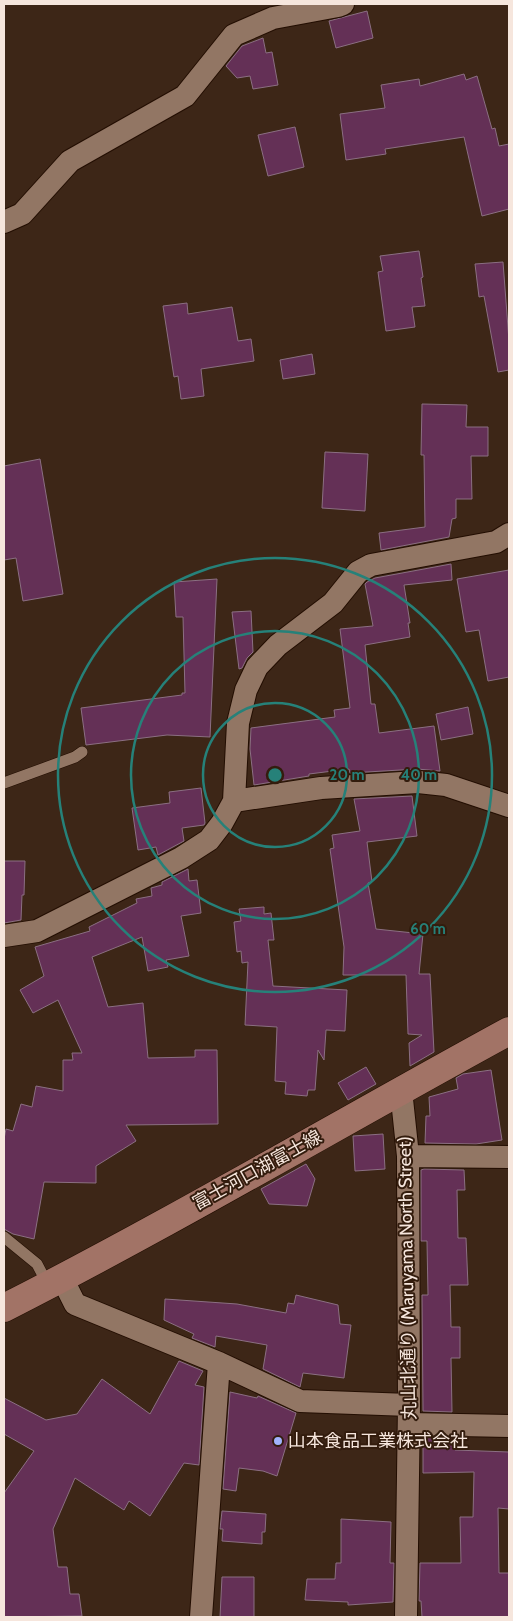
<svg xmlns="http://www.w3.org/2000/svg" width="513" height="1621" viewBox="0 0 513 1621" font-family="Cabin,'Noto Sans JP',sans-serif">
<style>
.building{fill:#643056;stroke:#8b6f82}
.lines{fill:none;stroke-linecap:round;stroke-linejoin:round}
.service-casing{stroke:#230e02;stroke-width:12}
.minor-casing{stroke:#230e02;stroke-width:24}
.secondary-casing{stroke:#230e02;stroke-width:29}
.service{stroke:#927664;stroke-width:11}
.minor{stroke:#927664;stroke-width:22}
.secondary{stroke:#a27366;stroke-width:28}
.ring{fill:none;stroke:#268179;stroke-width:2.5}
.poi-dot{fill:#a1b3fd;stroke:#331c0d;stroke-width:2}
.labels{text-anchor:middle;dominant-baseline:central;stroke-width:4;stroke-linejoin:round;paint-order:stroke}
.street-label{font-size:18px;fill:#f6e6dd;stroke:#331c0d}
.poi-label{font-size:18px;fill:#f6e6dd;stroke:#331c0d;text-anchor:start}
.centre{fill:#268179;stroke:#331c0d;stroke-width:2.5}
.ring-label{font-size:15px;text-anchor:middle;font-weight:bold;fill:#268179;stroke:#331c0d;stroke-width:4;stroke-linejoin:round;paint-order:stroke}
</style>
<rect width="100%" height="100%" fill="#3d2617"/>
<path class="building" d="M367,11L373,38L336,48L329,21Z
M263,38L266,53L272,52L278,85L253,89L250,76L237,78L226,66L242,46Z
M464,74L466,80L477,76L492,129L495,128L499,146L509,144V209L482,216L464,137L385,149L386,154L346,160L340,114L385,108L381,85L419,79L420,86Z
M295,127L304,167L268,176L258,135Z
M419,251L423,277L421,278L425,306L412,307L415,327L386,331L378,272L383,271L380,256Z
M503,262L509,341V370L498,372L484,296L479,297L475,264Z
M187,303L188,314L232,307L238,341L251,339L254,361L201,369L204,396L181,399L178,376L174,377L163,306Z
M312,354L315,374L283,379L280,360Z
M422,404L467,405L466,427H488V456H471L472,499H456V518L452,519L449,537L381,550L379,533L425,527L424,455H421Z
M325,452L368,454L365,511L322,508Z
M40,459L63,594L23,601L16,558L4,560V466Z
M451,564L452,580L404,585L410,623H408L410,637L365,645L371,704H375L379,733L434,726L440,771L417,769L350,773L349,769L309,774V776L254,785L250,749L251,728L335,717L334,710L350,708L340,629L373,626L365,584L367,582L375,578Z
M509,570V677L488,681L479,630L466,632L457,579Z
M217,579L210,737L167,735L86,745L81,708L182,695V693H185L183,617H176L174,582Z
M251,611L253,652L247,658L242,668L239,669L232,612Z
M468,707L473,734L441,740L436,714Z
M201,788L205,823L204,825L182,828L184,841L158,855L156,847L138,850L132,808L170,803L169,792Z
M412,796L417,836L367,842L372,882L368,883L376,929L423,934L419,974H430L434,1052L410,1066L409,1043L422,1035L408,1034L406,975H343L344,947L330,849L334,848L332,835L360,831L354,799Z
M4,861H25L24,895H22L21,920L4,923Z
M188,869L189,881L197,880L201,913L181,916L189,956L166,960L168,967L148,971L142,937L92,957L108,1007L143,1003L148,1058L195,1057V1050H217L218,1124L126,1125L136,1141L96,1166V1183L44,1182L34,1239L13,1234L4,1229V1139L6,1129L13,1131L21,1104L32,1107L36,1086L63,1091V1060H73L72,1053H82L58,1000L33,1013L20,990L44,976L35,947L90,931L89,927L137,903L136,899L152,896L151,888L162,885V882Z
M264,907V914L271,913L274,940H268L273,986L347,990L345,1031L326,1030L324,1060L318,1050L315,1090H308L307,1096L285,1094L286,1082L275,1081L277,1027L245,1025L248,962L242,963L241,951L237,952L234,922L241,921L239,909Z
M366,1067L376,1084L348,1100L338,1083Z
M491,1070L502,1140L476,1144L425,1143L426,1116H430L429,1097L458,1089L456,1078L463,1074Z
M383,1134L385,1169L355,1171L353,1136Z
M306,1164L315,1179L307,1206L269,1204L261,1189Z
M424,1169L464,1170L465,1190H457L458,1238H466L468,1285H450L451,1327H460V1358H451L452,1412L423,1411L422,1295H428L427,1241H421V1170Z
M296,1295L338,1305L340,1324L351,1325L344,1378L303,1373L300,1387L263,1369L267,1345L216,1336L215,1347L192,1338L194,1334L164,1320L165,1299L237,1304L286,1313L288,1303L294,1304Z
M179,1361L203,1371L195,1385L204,1387L199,1465L184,1463L150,1516L129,1501L124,1510L75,1478L53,1529L58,1567H67L70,1594H79L82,1616L4,1617V1493L34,1451L4,1434V1398L46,1420L77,1414L102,1379L150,1414Z
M230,1392L257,1398L258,1396L296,1413L277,1476L263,1471L239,1468L236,1491L223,1489Z
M423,1437L453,1438V1440H455V1450L509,1452V1509L498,1508L499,1573H509V1617H422L421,1601H419L420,1563H461L460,1517H473L474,1472L423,1473Z
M222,1511L266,1514L265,1532H262V1544L222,1541L223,1529H220Z
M341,1519L391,1522L390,1563H394L393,1602L348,1605V1602L305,1600L307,1579H335L336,1563H341Z
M222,1577H254V1617H220Z"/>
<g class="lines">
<g class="service-casing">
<path id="service" d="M4,783L75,757L82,752
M4,1237L37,1264L48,1285"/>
</g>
<g class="minor-casing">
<path id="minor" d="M4,222L22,214L70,161L185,96L234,35L273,18L338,6L343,4
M234,801L238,723L246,690L257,667L278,645L333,603L358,572L371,565L496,542L509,534
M4,936L37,931L181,858L209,840L222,823L234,801L321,788L418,782L446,785L509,806
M401,1090L408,1156L409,1405L406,1617
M408,1156L509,1157
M62,1278L75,1304L219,1363L300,1401L409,1405
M409,1424L509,1426
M201,1617L219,1363"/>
</g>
<g class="secondary-casing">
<path id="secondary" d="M4,1308C175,1221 340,1123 509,1031"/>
</g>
<use href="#service" class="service"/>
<use href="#minor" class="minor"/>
<use href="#secondary" class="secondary"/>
</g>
<g class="ring">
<circle cx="275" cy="775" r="72"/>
<circle cx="275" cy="775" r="144"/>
<circle cx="275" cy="775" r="217"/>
</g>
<circle class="poi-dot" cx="278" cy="1441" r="5"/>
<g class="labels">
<g class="street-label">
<text transform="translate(257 1170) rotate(-29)">富士河口湖富士線</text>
<text transform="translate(407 1278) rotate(-91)">丸山北通り (Maruyama North Street)</text>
</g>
<g class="poi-label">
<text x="288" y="1441">山本食品工業株式会社</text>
</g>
</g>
<circle cx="275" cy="775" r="8" class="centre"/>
<g class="ring-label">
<text x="347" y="780">20 m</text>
<text x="419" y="780">40 m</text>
<text x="428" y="934">60 m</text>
</g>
<rect width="513" height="1621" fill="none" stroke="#f6e6dd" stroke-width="10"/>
</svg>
